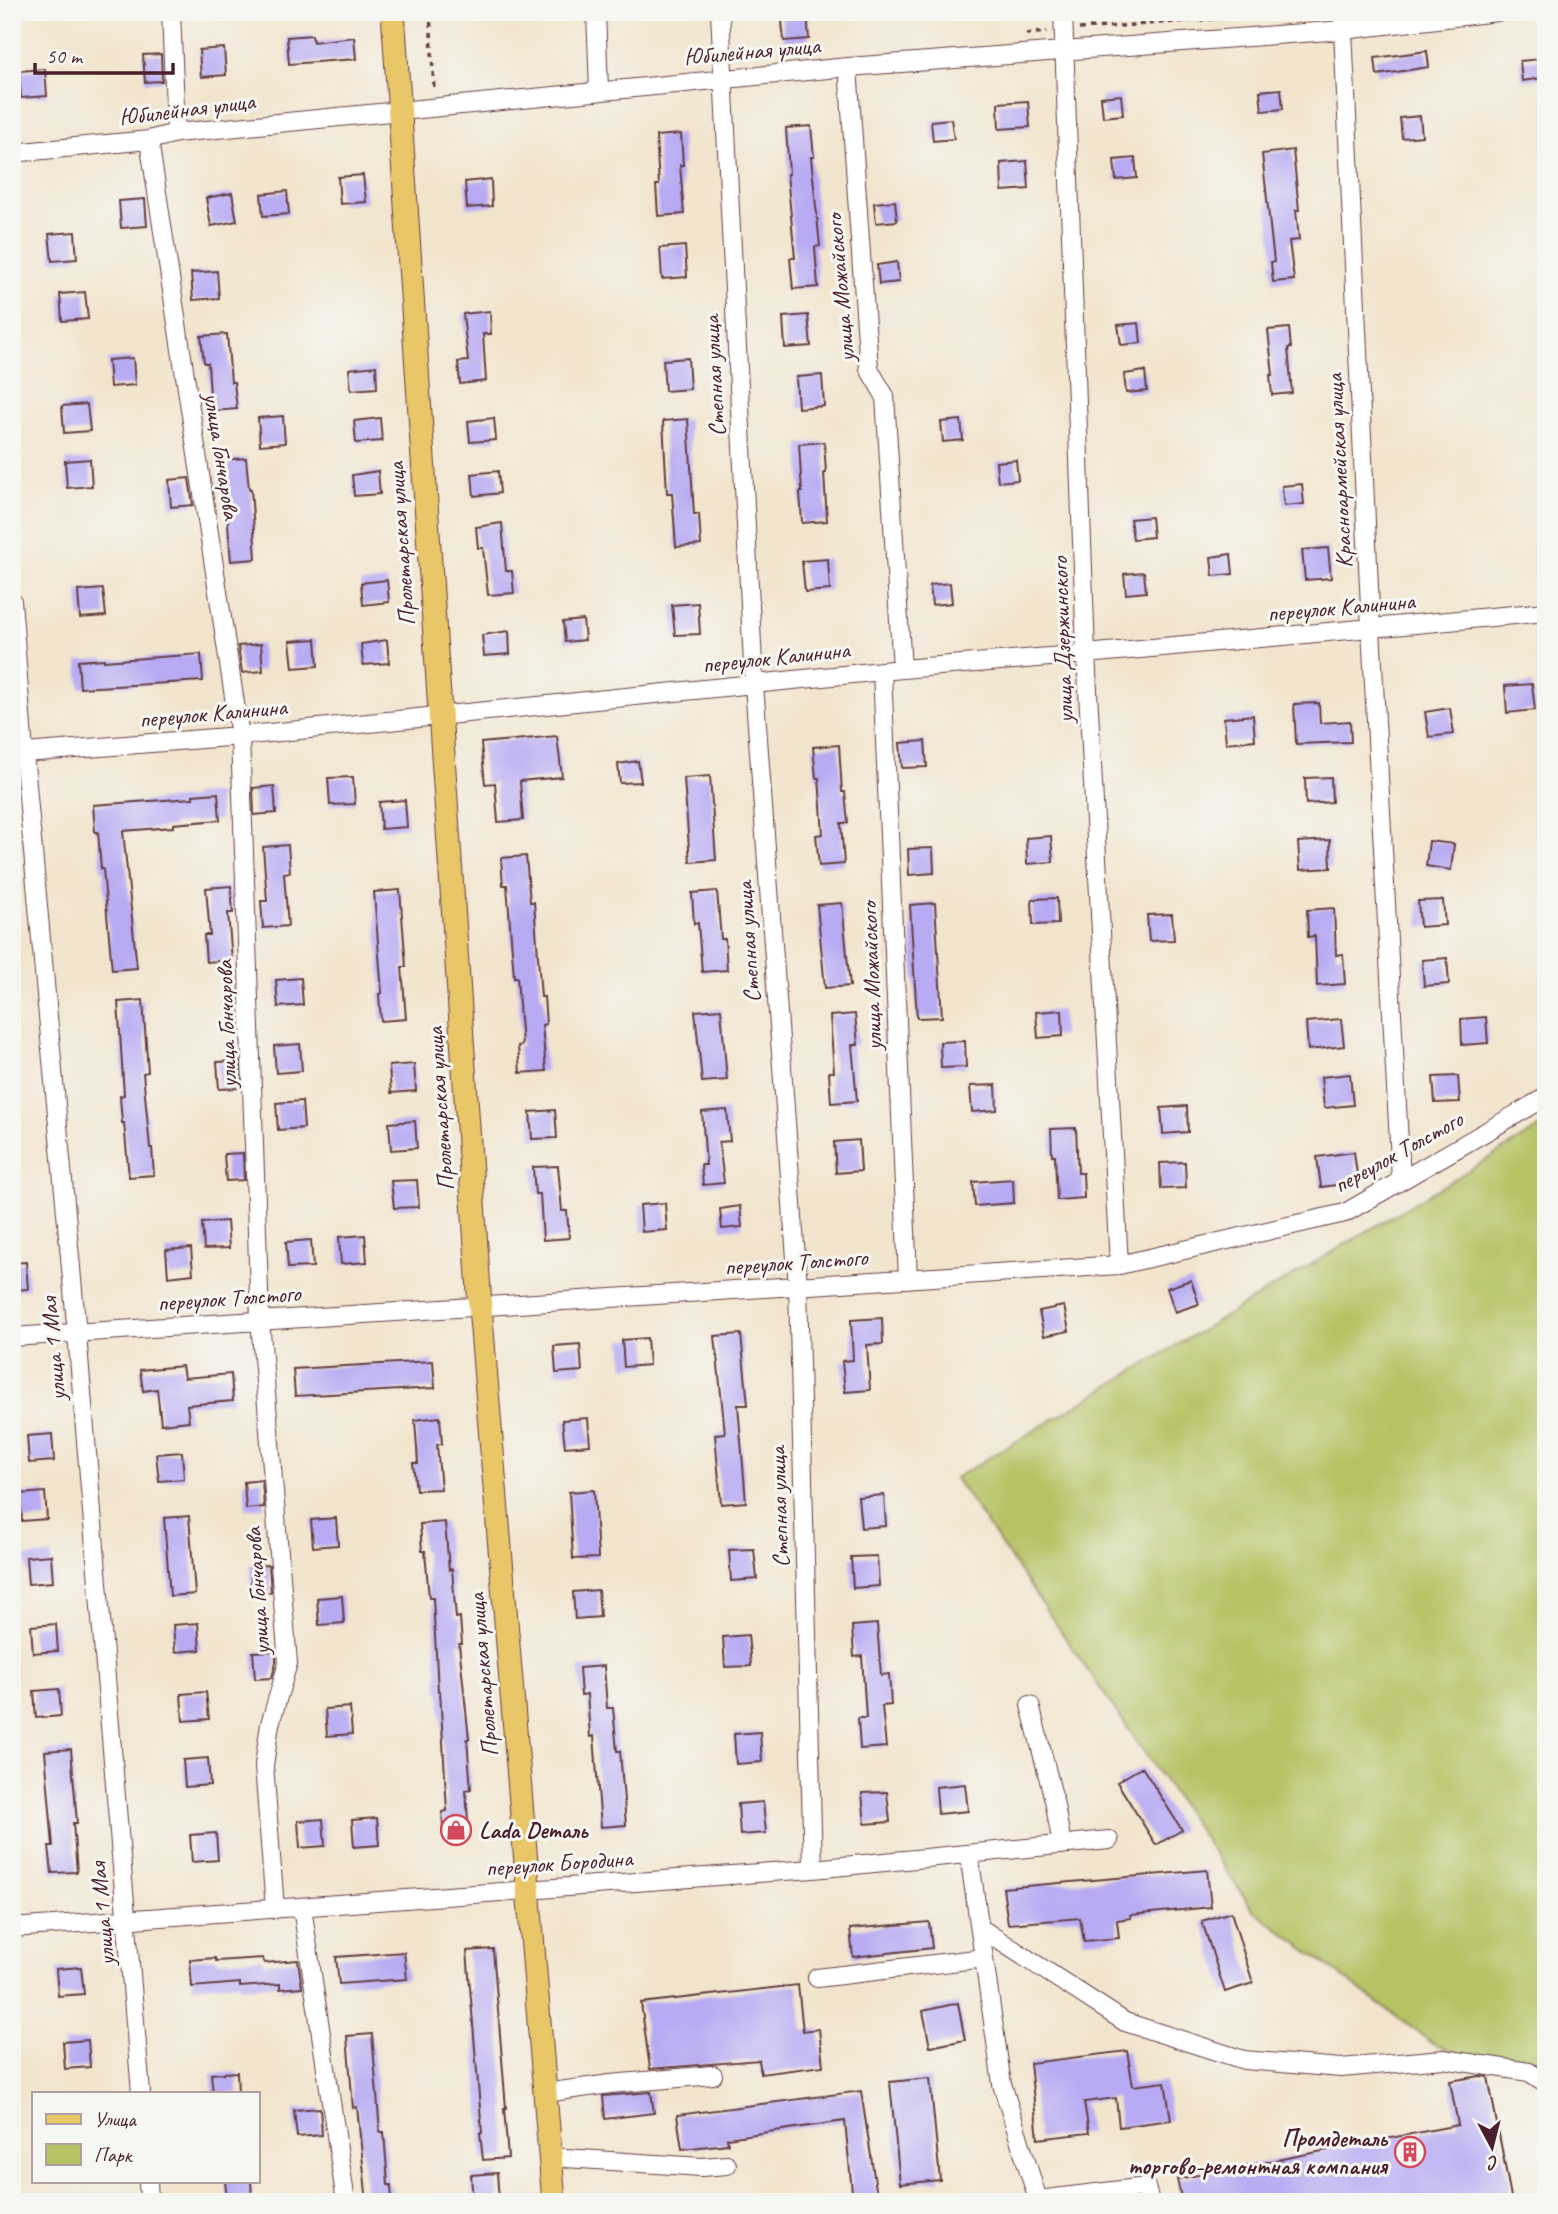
<svg xmlns="http://www.w3.org/2000/svg" width="1558" height="2214" viewBox="0 0 1558 2214" font-family="Caveat,sans-serif">
<style>
.green{fill:#b6c264;stroke:#807048;stroke-width:2}
.building{fill:#b8abf3}
.lines{fill:none;stroke-linecap:round;stroke-linejoin:round}
.minor-casing{stroke:#633d43;stroke-width:20}
.major-casing{stroke:#633d43;stroke-width:25}
.path{stroke:#633d43;stroke-width:3.5;stroke-dasharray:5 5;stroke-linecap:butt}
.minor{stroke:#fff;stroke-width:18}
.major{stroke:#e9c769;stroke-width:23}
.labels{text-anchor:middle;dominant-baseline:central;stroke-width:6;stroke-linejoin:round;paint-order:stroke}
.street-label{font-size:24px;fill:#4a1f2b;stroke:#f6f6f2}
.poi-label{font-size:24px;font-weight:bold;fill:#4a1f2b;stroke:#f6f6f2;text-anchor:start}
</style>
<rect width="100%" height="100%" fill="#f6f6f2"/>
<filter id="ink" filterUnits="userSpaceOnUse"><feTurbulence type="fractalNoise" baseFrequency=".0143" numOctaves="2"/><feDisplacementMap in="SourceGraphic" scale="14" xChannelSelector="R" yChannelSelector="G"/><feConvolveMatrix kernelMatrix="1 2 1 2 8 2 1 2 1" color-interpolation-filters="sRGB"/></filter>
<filter id="wash" filterUnits="userSpaceOnUse"><feTurbulence type="fractalNoise" baseFrequency=".00686" numOctaves="4" result="noise"/><feDisplacementMap in="SourceGraphic" scale="28" xChannelSelector="R" yChannelSelector="G"/><feGaussianBlur stdDeviation="1.57" result="paint"/><feColorMatrix in="noise" values="0 0 0 0 0 0 0 0 0 0 0 0 0 0 0 0 0 1.4 0 .05"/><feComposite in="paint" operator="in"/></filter>
<g filter="url(#wash)">
<rect width="100%" height="100%" fill="#f2e5ce"/>
<path class="green" d="M1546,1124V2056L1497,2066L1435,2045L1254,1911L955,1478Z"/>
<g id="blocks">
<path class="building" d="M781,12H807L809,39L784,41Z
M312,35L313,42L354,37L356,59L289,64L287,37Z
M224,48L226,75L201,77L199,50Z
M1427,51L1429,67L1377,75L1375,58Z
M161,54L162,81L145,82L143,55Z
M1541,59L1543,78L1522,81L1520,61Z
M45,69L47,96L21,98L19,71Z
M1281,89L1283,109L1262,111L1260,91Z
M1121,95L1123,115L1103,117L1101,97Z
M1028,101L1030,127L999,129L998,103Z
M1420,116L1422,136L1402,138L1400,118Z
M951,119L954,139L933,141L931,121Z
M811,126L814,157H811L820,246L815,247L818,287L793,289L790,258H795L787,174H789L786,128Z
M681,134L683,165H680L684,214L658,216L656,185H659L656,136Z
M1293,150L1299,210H1296L1299,240L1289,241L1294,280L1273,282L1271,262H1274L1262,154Z
M1135,158L1137,178L1116,180L1114,160Z
M1027,161L1029,189L1002,191L1001,163Z
M363,175L366,202L340,204L338,177Z
M491,179L492,206L467,208L465,182Z
M287,191L289,214L263,216L261,194Z
M232,193L237,221L211,226L206,198Z
M145,199L147,226L121,228L119,201Z
M895,201L897,221L876,223L874,203Z
M75,232L77,259L52,261L49,234Z
M685,246L687,277L662,279L660,248Z
M897,262L899,282L879,284L877,265Z
M217,271L219,298L193,300L191,273Z
M85,292L88,319L62,321L60,294Z
M490,311L491,334H483L486,381L460,384L458,362L468,361L463,314Z
M808,315L811,346L785,348L783,317Z
M1139,323L1141,343L1121,345L1118,325Z
M1289,328L1291,348H1288L1292,393L1272,395L1270,375H1273L1268,330Z
M227,334L231,382H234L237,409L211,411L208,363H204L201,336Z
M133,358L135,385L110,387L108,360Z
M688,358L690,389L665,391L663,360Z
M376,366L377,388L351,390L349,369Z
M1145,371L1147,391L1126,393L1124,374Z
M822,375L824,406L798,408L796,377Z
M87,404L90,431L64,433L62,406Z
M283,416L285,443L260,445L258,418Z
M380,418L382,441L356,443L354,421Z
M494,418L496,440L470,442L468,421Z
M688,419L694,514H699L701,545L676,547L672,493H667L663,421Z
M961,420L963,440L943,442L941,422Z
M824,442L826,473H824L827,521L802,523L800,492H802L799,444Z
M246,458L249,489H251L256,559L231,561L225,487H223L221,460Z
M90,459L92,486L67,488L65,461Z
M1016,460L1018,480L998,482L996,462Z
M378,471L380,494L354,496L352,475Z
M498,471L500,493L474,496L472,474Z
M189,478L193,505L171,507L169,480Z
M1302,484L1304,504L1284,506L1282,486Z
M1151,517L1153,537L1133,539L1130,519Z
M502,523L506,571H512L514,593L488,595L483,548H478L476,527Z
M1328,548L1331,578L1305,580L1302,550Z
M1231,554L1233,574L1213,576L1211,557Z
M828,559L830,590L805,592L802,561Z
M1144,572L1146,592L1126,594L1124,574Z
M387,580L389,602L363,605L361,583Z
M950,583L952,603L932,605L930,585Z
M103,589L106,616L80,618L78,591Z
M698,603L700,634L675,635L672,605Z
M583,620L585,640L565,642L563,622Z
M509,631L510,654L484,656L482,635Z
M316,639L318,666L293,668L290,641Z
M387,640L389,663L363,665L361,644Z
M261,644L263,671L242,673L238,646Z
M201,654L203,681L80,688L78,661L104,659V661Z
M1532,684L1535,710L1507,713L1505,686Z
M1319,703L1320,723L1350,721L1351,742L1296,744L1294,704Z
M1450,708L1454,734L1429,737L1425,712Z
M1253,715L1255,740L1226,743L1224,718Z
M557,736L562,777L520,781L523,820L498,822L495,783L485,784L481,743Z
M925,741L927,767L902,768L900,743Z
M839,745L842,792H845L848,823H841L844,864L819,866L816,835L823,834L819,778H816L813,747Z
M638,761L641,782L620,783L618,764Z
M710,776L716,860L690,862L684,778Z
M353,777L355,804L330,805L328,778Z
M1331,777L1332,802L1306,804L1305,778Z
M274,786L276,813L254,815L253,788Z
M218,793L220,820L173,824V827L123,831L137,968L112,970L103,869H101L98,832H95L93,805L193,798V795Z
M405,800L407,827L381,829L379,802Z
M1051,836L1053,862L1027,864L1026,838Z
M1330,840L1331,868L1300,870L1298,842Z
M1429,841L1454,844L1451,870L1426,866Z
M288,845L290,872L284,873L288,926L263,928L261,901H267L263,847Z
M933,848L934,873L909,875L908,849Z
M526,856L530,902H534L541,997H544L546,1024L542,1025L546,1071L520,1073L518,1046L522,1045L517,977H514L507,885H503L501,858Z
M231,886L233,913H228L232,960L206,962L204,935H210L206,888Z
M400,890L406,967H402L406,1019L381,1021L379,994L382,993L374,892Z
M717,891L721,939H725L727,970L702,972L698,923L694,924L692,893Z
M1057,898L1058,924L1033,925L1032,899Z
M1443,900L1445,925L1420,927L1418,901Z
M842,903L850,986L825,988L817,905Z
M935,903L942,1017L917,1018L910,905Z
M1334,908L1336,955L1343,954L1345,984L1317,986L1315,936L1308,937L1307,910Z
M1172,914L1174,940L1149,941L1147,915Z
M1447,958L1449,984L1424,986L1422,960Z
M301,978L303,1005L278,1007L276,980Z
M143,1000L148,1072L143,1073L150,1148H152L154,1175L129,1177L124,1123H122L120,1096L124,1095L118,1002Z
M721,1009L727,1080L702,1082L695,1011Z
M1062,1010L1063,1036L1038,1038L1036,1012Z
M855,1014L858,1045H852L857,1101L831,1103L829,1072H834L830,1016Z
M1486,1017L1488,1043L1462,1045L1461,1019Z
M1341,1019L1344,1046L1308,1050L1306,1022Z
M965,1041L966,1067L941,1068L940,1042Z
M300,1044L302,1071L276,1073L274,1046Z
M240,1061L241,1088L219,1089L217,1062Z
M414,1064L416,1091L391,1093L389,1066Z
M1350,1074L1353,1105L1324,1108L1321,1077Z
M1458,1076L1460,1102L1435,1103L1433,1077Z
M996,1085L997,1110L972,1112L970,1086Z
M302,1101L304,1128L278,1130L276,1103Z
M1187,1106L1188,1132L1163,1134L1161,1108Z
M555,1110L557,1138L532,1139L530,1112Z
M727,1110L730,1141L719,1142L724,1183L703,1185L701,1165H706L702,1112Z
M415,1121L417,1148L391,1150L389,1123Z
M1076,1128L1078,1173H1083L1084,1198L1057,1200L1055,1155H1052L1051,1129Z
M859,1140L861,1171L836,1173L834,1142Z
M1354,1152L1358,1182L1321,1187L1317,1157Z
M243,1153L244,1180L226,1181L224,1154Z
M1185,1162L1186,1188L1161,1189L1160,1163Z
M558,1166L562,1211H567L569,1238L543,1240L540,1194H535L533,1167Z
M1013,1179L1014,1203L975,1206L973,1182Z
M417,1180L419,1207L394,1208L391,1181Z
M665,1203L667,1230L642,1232L640,1205Z
M740,1206L742,1227L722,1229L720,1209Z
M227,1221L229,1248L204,1249L202,1223Z
M365,1235L367,1262L341,1264L339,1237Z
M311,1240L313,1267L288,1268L286,1242Z
M191,1248L193,1274L168,1277L166,1250Z
M26,1262L28,1289L12,1290V1263Z
M1191,1280L1199,1304L1175,1312L1167,1288Z
M1064,1306L1069,1331L1044,1336L1039,1311Z
M882,1318L883,1344L867,1345L870,1390L845,1392L842,1361L853,1360L851,1320Z
M741,1334L748,1405H738L746,1502L721,1504L715,1434L725,1433L715,1336Z
M647,1338L649,1365L624,1367L622,1340Z
M580,1344L582,1371L556,1373L554,1346Z
M433,1361L435,1388L295,1396L293,1369Z
M182,1366L184,1378L231,1374L233,1401L187,1405L189,1421L161,1424L157,1389L143,1391L140,1370Z
M440,1417L442,1444L437,1445L441,1489L416,1490L413,1463H418L415,1420Z
M588,1418L590,1445L565,1447L562,1420Z
M52,1434L54,1461L29,1463L27,1436Z
M182,1452L184,1479L159,1481L156,1454Z
M262,1480L264,1507L246,1509L244,1482Z
M594,1490L598,1558L573,1559L569,1492Z
M45,1492L47,1519L22,1521L20,1494Z
M884,1495L886,1526L861,1528L858,1497Z
M189,1516L195,1594L170,1596L164,1518Z
M336,1518L338,1545L313,1547L311,1520Z
M445,1522L449,1570L452,1569L456,1618L460,1617L462,1644H459L469,1739H467L471,1789L466,1790L469,1837L444,1839L442,1812L447,1811L440,1691H438L433,1598H429L425,1551H422L420,1524Z
M754,1549L757,1579L731,1581L729,1550Z
M51,1555L53,1582L28,1584L26,1557Z
M877,1556L879,1586L853,1588L851,1557Z
M269,1565L271,1592L252,1593L250,1566Z
M598,1590L600,1617L575,1619L573,1592Z
M342,1596L344,1623L319,1625L317,1598Z
M198,1623L200,1650L175,1652L173,1625Z
M56,1624L58,1651L33,1653L31,1626Z
M877,1624L881,1675L889,1674L891,1705L882,1706L886,1747L860,1749L858,1718H866L862,1656L854,1657L852,1626Z
M748,1635L751,1666L725,1667L723,1637Z
M276,1651V1662L272,1678L255,1679L253,1652Z
M604,1666L607,1708H613L617,1751H620L626,1825L601,1827L594,1736L590,1737L587,1694L581,1695L579,1668Z
M59,1689L61,1716L36,1718L34,1691Z
M206,1692L209,1719L183,1721L181,1694Z
M350,1707L352,1734L327,1736L325,1709Z
M760,1732L762,1762L736,1764L734,1734Z
M71,1749L77,1823H73L77,1872L52,1873L49,1846H53L45,1751Z
M208,1758L210,1785L185,1787L183,1760Z
M1142,1767L1182,1830L1156,1845L1117,1782Z
M965,1784L968,1811L938,1814L936,1787Z
M887,1792L890,1822L865,1824L862,1793Z
M763,1802L766,1833L740,1835L738,1804Z
M377,1818L379,1845L354,1847L352,1820Z
M323,1819L325,1846L300,1848L298,1821Z
M216,1833L218,1860L192,1862L190,1835Z
M1207,1870L1211,1907L1130,1915L1131,1918L1117,1920L1119,1938L1084,1941L1080,1918L1008,1924L1003,1888Z
M1231,1912L1253,1983L1225,1992L1202,1921Z
M929,1922L932,1948L853,1957L850,1929Z
M493,1949L506,2108H504L508,2158L483,2160L480,2133H482L467,1951Z
M404,1952L407,1979L339,1984L336,1957Z
M215,1958L216,1961L263,1958L264,1963L298,1960L302,1987L280,1989V1984L240,1987V1983L192,1987L190,1960Z
M81,1967L84,1994L58,1996L56,1969Z
M798,1985L803,2031L819,2029L823,2066L761,2074L759,2060L650,2069L641,2003Z
M958,2003L965,2040L930,2047L923,2011Z
M372,2034L380,2132H384L388,2185H391L392,2202H367L357,2107L353,2108L347,2036Z
M88,2040L90,2067L65,2069L63,2042Z
M1127,2051L1133,2086L1165,2082L1171,2120L1119,2127L1116,2098L1084,2102L1089,2133L1038,2139L1030,2063Z
M237,2072L238,2093H213L211,2074Z
M1480,2076L1488,2077L1512,2202H1182L1177,2179L1458,2125L1450,2081Z
M930,2078L940,2180L900,2184L890,2082Z
M861,2091L878,2202H853L845,2121L727,2138L728,2144L682,2149L677,2115Z
M651,2092L654,2113L605,2119L603,2096Z
M320,2108L322,2135L297,2137L294,2110Z
M497,2173L499,2200L473,2202L471,2175Z
M225,2181H251L252,2197L227,2199Z"/>
</g>
</g>
<g filter="url(#ink)">
<use href="#blocks" fill-opacity="0" stroke="#633d43" stroke-width="2"/>
<g class="lines">
<g class="minor-casing">
<path id="minor" d="M171,12L176,133
M596,12L599,90
M720,12L754,684L798,1286L813,1869
M1063,12L1086,654L1119,1265
M1344,12L1343,30L1371,629L1401,1179
M848,67L869,369L885,396L902,669
M149,140L240,736L260,1320L288,1663L270,1724L264,1765L275,1909
M12,153L149,140L176,133L848,67L1343,30L1497,12
M12,601L24,753L77,1334L141,2093
M882,671L908,1279
M12,754L240,736L902,669L1086,654L1546,612
M12,1337L1119,1265L1345,1213L1546,1097
M1030,1705L1054,1800L1062,1845
M969,1854L1002,2084L1038,2200L1146,2187L1150,2202
M302,1907L346,2202
M12,1928L813,1869L1109,1840
M980,1928L1125,2022L1244,2060L1341,2068L1443,2059L1529,2072L1546,2083
M817,1978L984,1958
M545,2093L610,2084L713,2075
M550,2157L702,2167L727,2165
M148,2181L149,2202"/>
</g>
<g class="major-casing">
<path id="major" d="M393,12L480,1306L554,2202"/>
</g>
<path class="path" d="M430,12L434,91
M1079,29L1310,12
M1026,34L1047,32"/>
<use href="#minor" class="minor"/>
<use href="#major" class="major"/>
</g>
</g>
<defs>
<g id="shop-ring" transform="scale(1.575)"><circle r="9.5" fill="#f6f6f2" stroke="#d1495b" stroke-width="1.5"/><path d="M-5-2.5h2.3a2.7 3.5 0 0 1 5.4 0H5L5.5 6h-11ZM-1.5-2.5h3a1.5 2.3 0 0 0-3 0Z" fill="#d1495b"/></g>
<g id="building-ring" transform="scale(1.575)"><circle r="9.5" fill="#f6f6f2" stroke="#d1495b" stroke-width="1.5"/><path d="M-4-6H4V6H1V3H-1V6H-4ZM-2.5-4.3h1.7v1.8h-1.7ZM.8-4.3h1.7v1.8H.8ZM-2.5-1h1.7V.8h-1.7ZM.8-1h1.7V.8H.8Z" fill="#d1495b"/></g>
</defs>
<g fill-rule="evenodd">
<use href="#shop-ring" x="456" y="1830"/>
<use href="#building-ring" x="1410" y="2152"/>
</g>
<g class="labels">
<g class="street-label">
<text transform="translate(752 51) rotate(-5)">Юбилейная улица</text>
<text transform="translate(187 109) rotate(-7)">Юбилейная улица</text>
<text transform="translate(840 288) rotate(-95)">улица Можайского</text>
<text transform="translate(714 376) rotate(-93)">Степная улица</text>
<text transform="translate(222 456) rotate(81)">улица Гончарова</text>
<text transform="translate(1339 471) rotate(-93)">Красноармейская улица</text>
<text transform="translate(401 544) rotate(-94)">Пролетарская улица</text>
<text transform="translate(1341 607) rotate(-5)">переулок Калинина</text>
<text transform="translate(1062 640) rotate(-92)">улица Дзержинского</text>
<text transform="translate(776 657) rotate(-6)">переулок Калинина</text>
<text transform="translate(213 713) rotate(-5)">переулок Калинина</text>
<text transform="translate(748 942) rotate(-94)">Степная улица</text>
<text transform="translate(871 976) rotate(-92)">улица Можайского</text>
<text transform="translate(226 1024) rotate(-92)">улица Гончарова</text>
<text transform="translate(440 1109) rotate(-94)">Пролетарская улица</text>
<text transform="translate(1398 1152) rotate(-29)">переулок Толстого</text>
<text transform="translate(796 1262) rotate(-4)">переулок Толстого</text>
<text transform="translate(229 1298) rotate(-4)">переулок Толстого</text>
<text transform="translate(53 1349) rotate(-95)">улица 1 Мая</text>
<text transform="translate(779 1507) rotate(-92)">Степная улица</text>
<text transform="translate(257 1591) rotate(-94)">улица Гончарова</text>
<text transform="translate(483 1675) rotate(-95)">Пролетарская улица</text>
<text transform="translate(559 1863) rotate(-4)">переулок Бородина</text>
<text transform="translate(102 1914) rotate(-95)">улица 1 Мая</text>
</g>
<g class="poi-label">
<text x="479" y="1830">Lada Dеталь</text>
<text x="1387" y="2138" text-anchor="end">Промдеталь<tspan x="1387" dy="28">торгово-ремонтная компания</tspan></text>
</g>
</g>
<rect width="1558" height="2214" fill="none" stroke="#f6f6f2" stroke-width="42"/>
<rect x="32" y="2092" width="228" height="91" fill="#f6f6f2" stroke="#b1a0a2" stroke-width="2"/>
<rect x="46" y="2114" width="35" height="10" fill="#e9c769" stroke="#b1a0a2" stroke-width="2"/>
<text x="94" y="2126" font-size="21" fill="#4a1f2b">Улица</text>
<rect x="46" y="2144" width="35" height="21" fill="#b6c264" stroke="#b1a0a2" stroke-width="2"/>
<text x="94" y="2162" font-size="21" fill="#4a1f2b">Парк</text>
<g transform="translate(1492 2147) rotate(173)" stroke="#f6f6f2" stroke-width="5" paint-order="stroke">
<path d="M0-5L12 26L0 18L-12 26Z" fill="#4a1f2b"/>
<text y="-10" font-size="19" font-weight="bold" text-anchor="middle" fill="#4a1f2b">С</text>
</g>
<path d="M35 63v10h138v-10" fill="none" stroke="#4a1f2b" stroke-width="3.5"/>
<text x="46" y="63" font-size="21" fill="#4a1f2b" stroke="#f6f6f2" stroke-width="5" paint-order="stroke">50 m</text>
</svg>
